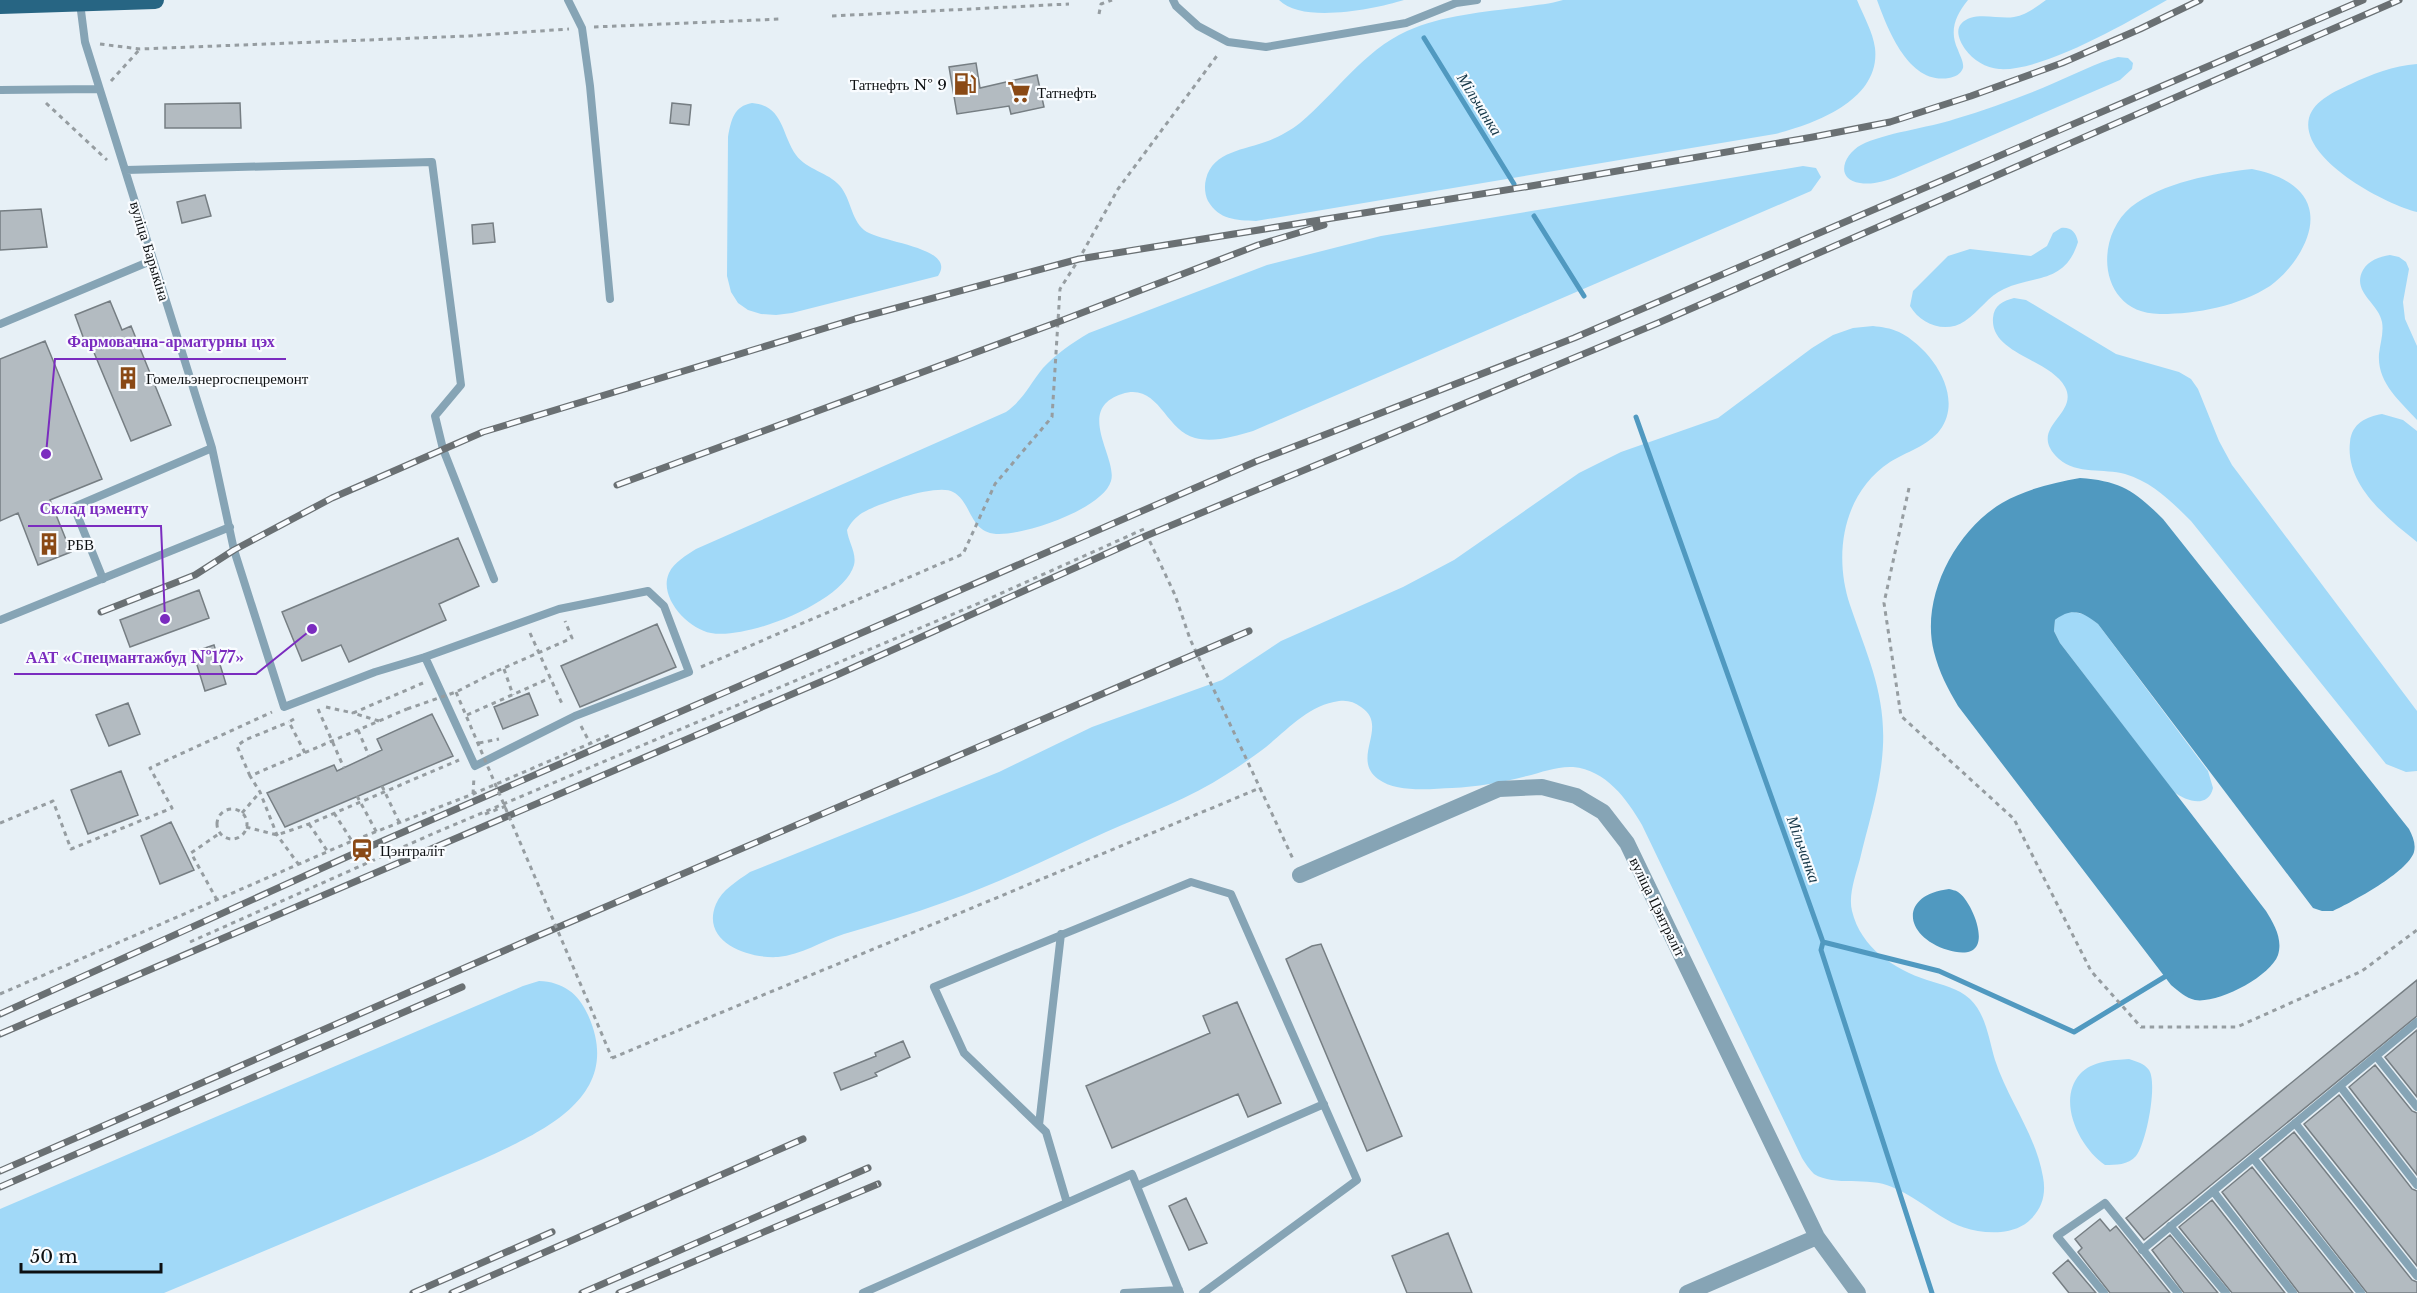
<svg xmlns="http://www.w3.org/2000/svg" width="2417" height="1293" viewBox="0 0 2417 1293" font-family="'Libre Baskerville',serif">
<style>
.green{fill:#a1d9f8}
.water{fill:#5099c0}
.lines{fill:none;stroke-linecap:round;stroke-linejoin:round}
.stream{stroke:#5099c0;stroke-width:5}
.building{fill:#b3bbc1;stroke:#767e83;stroke-width:1.5}
.path{stroke:#969da1;stroke-width:3;stroke-dasharray:4.5 4.5;stroke-linecap:butt}
.lane{stroke:#86a4b5;stroke-width:8}
.street{stroke:#86a4b5;stroke-width:16}
.primary{stroke:#276583;stroke-width:18}
.rail-casing{stroke:#6a7073;stroke-width:7}
.rail{stroke:#f9fcff;stroke-width:4.5;stroke-dasharray:14;stroke-linecap:butt}
.path-bridge{stroke:#969da1;stroke-width:3;stroke-dasharray:4.5 4.5;stroke-linecap:butt}
.labels{text-anchor:middle;dominant-baseline:central;stroke-width:4.5;stroke-linejoin:round;paint-order:stroke}
.poi-label{font-size:15px;fill:#0d1012;stroke:#f9fcff;text-anchor:start}
.street-label{font-size:15px;fill:#0d1012;stroke:#f9fcff}
.water-label{font-size:16px;font-style:italic;fill:#153748;stroke:#f9fcff}
.leader{fill:none;stroke:#7b2cbf;stroke-width:2}
.callout-dot{fill:#7b2cbf;stroke:#f9fcff;stroke-width:2}
.callout-label{font-size:16px;text-anchor:middle;font-weight:bold;fill:#7b2cbf;stroke:#f9fcff;stroke-width:4.5;stroke-linejoin:round;paint-order:stroke}
</style>
<rect width="100%" height="100%" fill="#e7f0f6"/>
<path class="green" d="M1279,0H1404C1375,9 1302,24 1279,0Z
M1563,0H1857C1863,15 1873,32 1875,48C1881,100 1815,124 1775,134L1256,221C1236,220 1219,220 1208,201C1205,195 1204,186 1206,179C1213,151 1245,150 1268,141C1279,137 1291,130 1300,123C1336,93 1363,51 1407,31C1443,15 1484,12 1523,7C1536,5 1550,4 1563,0Z
M1877,0H1968C1955,16 1949,31 1958,50C1960,56 1964,62 1963,68C1961,74 1955,77 1949,78C1909,85 1888,30 1877,0Z
M2046,0H2167C2128,22 2043,72 1999,69C1986,68 1973,60 1965,49C1960,42 1955,31 1961,24C1973,10 1999,20 2014,17C2027,15 2036,7 2046,0Z
M2118,57L2128,58L2133,63L2132,69L2120,80L1896,177C1885,181 1873,185 1860,183C1834,179 1844,154 1861,145C1884,133 1928,128 1955,119C1988,109 2022,97 2054,83C2075,74 2096,63 2118,57Z
M2417,64V212C2385,204 2299,159 2309,118C2314,100 2336,91 2351,84C2372,74 2393,66 2417,64Z
M752,103C784,106 781,134 796,155C807,170 828,172 840,186C851,199 851,219 864,230C880,243 958,247 938,276L792,313L776,315L761,314L748,310L738,303L731,292L727,276L728,137C731,120 734,106 752,103Z
M1803,166L1816,168L1821,177L1811,191L1253,431C1235,436 1214,443 1195,438C1165,431 1159,382 1122,394C1074,409 1118,458 1111,481C1103,509 1023,536 996,534C969,532 972,502 953,492C938,483 877,504 862,513C855,518 851,522 847,530C848,541 857,553 854,565C844,602 747,640 711,633C688,629 658,597 669,573C674,562 687,555 696,549L1006,412C1025,398 1029,385 1043,368C1056,354 1072,343 1089,333L1267,265L1381,236Z
M2252,169C2274,173 2303,184 2309,208C2317,236 2291,271 2270,286C2239,306 2197,314 2161,314C2100,315 2092,240 2131,207C2161,183 2215,173 2252,169Z
M2061,228C2071,227 2076,232 2078,242C2065,284 2034,275 2004,289C1988,296 1980,311 1965,321C1946,334 1921,325 1910,306L1913,291L1948,256L1970,249L2031,256L2047,246L2053,233Z
M2390,255L2399,257L2406,262L2409,269L2403,302L2405,319L2417,346V420C2400,401 2377,383 2379,354C2380,344 2384,333 2382,322C2379,303 2351,292 2363,270C2369,260 2379,257 2390,255Z
M2014,298L2026,300L2116,354L2179,372L2191,379L2198,389L2219,441L2232,465L2417,711V771L2406,772L2386,764L2191,521C2171,501 2152,482 2125,474C2104,468 2077,475 2059,459C2025,428 2080,415 2065,387C2050,359 1990,354 1993,318C1994,305 2003,301 2014,298Z
M1873,326C1882,327 1890,328 1899,332C1931,348 1965,396 1940,430C1928,446 1906,452 1890,462C1843,493 1833,554 1850,605C1870,664 1890,702 1881,767C1877,798 1867,829 1860,859C1856,874 1848,895 1852,911C1861,948 1894,969 1927,980C1942,985 1958,988 1970,999C1986,1014 1989,1040 1995,1060C2008,1100 2036,1135 2043,1177C2046,1193 2043,1207 2031,1219C2024,1227 2011,1231 2001,1232C1949,1235 1934,1205 1892,1187C1868,1176 1835,1187 1814,1174C1810,1170 1805,1163 1802,1158L1642,825C1627,799 1606,770 1573,767C1558,766 1542,772 1527,776C1503,782 1477,787 1452,788C1430,789 1397,793 1378,779C1350,758 1390,726 1361,707C1354,702 1348,700 1339,701C1309,705 1288,729 1266,747C1254,756 1240,766 1227,774C1190,798 1147,814 1106,832C1053,856 1000,883 945,902C912,914 878,924 844,934C822,941 801,955 778,957C749,959 700,942 716,904C722,890 737,881 750,872L999,772L1092,727L1222,680L1281,641L1403,587L1454,560L1579,473L1621,452L1718,418L1812,348L1833,335L1853,328Z
M2382,414L2403,420L2417,431V542C2387,518 2345,485 2350,442C2352,423 2366,417 2382,414Z
M2074,612L2087,615L2098,624L2208,771L2213,788C2208,809 2186,801 2174,792L2060,643L2054,631L2055,620L2064,613Z
M539,981C563,982 578,993 588,1015C625,1097 542,1132 481,1160L164,1293H0V1209L523,986Z
M2129,1059C2137,1062 2144,1063 2149,1070C2158,1084 2146,1144 2136,1156C2128,1165 2116,1165 2105,1165C2080,1148 2056,1101 2080,1074C2092,1061 2113,1060 2129,1059Z"/>
<path class="water" d="M2080,478C2121,481 2135,491 2163,519L2409,829C2413,837 2416,844 2414,852C2408,872 2352,902 2333,911H2322L2313,908L2098,624C2083,612 2072,607 2055,620L2054,631L2060,643L2266,911C2274,924 2283,939 2278,955C2270,977 2217,1004 2195,1000C2186,998 2178,991 2171,985L1958,706C1948,689 1939,672 1934,652C1920,598 1955,531 2002,503C2026,489 2053,483 2080,478Z
M1949,889C1952,890 1955,890 1958,892C1970,899 1990,943 1971,951C1964,954 1955,952 1948,950C1903,936 1899,895 1949,889Z"/>
<g class="lines">
<path class="stream" d="M1424,38L1514,184
M1534,216L1584,296
M1636,417L1823,942L1821,950L1932,1293
M1823,942L1939,971L2074,1032L2171,973"/>
</g>
<path class="building" d="M976,63L980,88L1037,75L1044,107L1011,114L1009,106L957,114L949,67Z
M240,103L241,128H165V104Z
M672,103L691,105L689,125L670,123Z
M205,195L211,216L182,223L177,202Z
M41,209L47,247L0,250V211Z
M493,223L495,242L473,244L472,225Z
M110,301L122,330L131,326L171,425L131,441L90,343L86,345L75,315Z
M45,341L102,479L50,500L71,552L38,565L18,513L0,521V359Z
M458,538L479,586L439,604L446,620L349,662L341,645L302,661L282,612Z
M199,590L209,618L130,647L120,620Z
M657,624L676,667L580,707L561,666Z
M214,645L226,684L205,691L193,652Z
M529,693L538,715L503,729L494,707Z
M128,703L140,734L109,746L96,715Z
M432,714L453,756L285,827L267,793L334,765L337,771L382,750L377,739Z
M121,771L138,815L88,834L71,790Z
M171,822L194,870L160,884L141,836Z
M1321,944L1402,1136L1367,1151L1286,959L1312,946Z
M2417,980V1016L2144,1240L2126,1218Z
M1237,1002L1281,1103L1248,1117L1238,1094L1112,1148L1086,1086L1210,1033L1203,1016Z
M2417,1030V1097L2385,1057Z
M903,1041L910,1057L875,1073L877,1076L841,1090L834,1073L876,1056L875,1053Z
M2375,1065L2412,1111L2417,1113V1175L2349,1087Z
M2339,1095L2412,1189L2417,1191V1266L2304,1124Z
M2294,1132L2412,1280L2417,1282V1293H2367L2262,1159Z
M2252,1167L2353,1293H2299L2222,1192Z
M1186,1198L1207,1243L1189,1250L1169,1206Z
M2212,1200L2285,1293H2232L2179,1227Z
M2100,1219L2110,1231L2116,1226L2170,1293H2110L2078,1252L2082,1248L2075,1239Z
M1448,1233L1472,1293H1407L1392,1256Z
M2170,1235L2218,1293H2184L2152,1250Z
M2068,1260L2096,1293H2069L2053,1273Z"/>
<g class="lines">
<path class="path" d="M1099,14L1101,4L1112,0
M832,16L1069,4
M594,27L781,19
M100,44L140,49L468,36L569,29
M111,81L140,49
M46,103L107,160
M1909,488L1884,603L1901,716L2014,819L2091,971L2141,1027H2237L2362,971L2417,930
M530,633L563,706
M701,667L963,554L995,484L1052,417L1060,289L1079,259L1118,189L1219,53
M504,669L513,695
M497,671L572,638L565,621
M326,707L353,713
M318,709L344,768
M467,715L550,678
M294,719L289,722L305,753
M379,721L353,713L423,683
M581,726L590,743
M358,730L369,756
M479,743L499,739
M250,776L237,746L245,740L289,722
M382,786L400,824
M473,794L474,777
M357,796L377,833
M217 824a15 15 0 1 1 30 0a15 15 0 1 1-30 0Z
M242,813L260,792
M334,813L352,841
M485,814L506,806
M0,823L53,801L71,849L172,808L150,768L272,712
M309,824L328,852
M246,827L277,835L309,824L459,760
M299,865L277,835L260,792L250,776L407,709
M217,900L191,853L220,833
M190,942L430,835L984,601L1144,529L1175,595L1190,639L1260,788
M0,994L352,841L473,794L612,734
M612,1058L1260,788L1293,859"/>
<path class="lane" d="M568,0L582,28L590,86L610,299
M1173,0L1176,6L1198,26L1228,42L1266,47L1406,23L1456,3L1477,0
M80,3L85,42L212,448L234,550L284,707L375,672L425,657L559,609L648,591L664,606L689,672L575,716L475,766L425,657
M0,90L99,89
M126,170L432,162L461,385L435,416L443,449L494,579
M0,324L153,260
M103,579L74,507L212,448
M0,620L230,527
M2376,1056L2417,1107
M2340,1086L2417,1185
M2295,1123L2417,1276
M1039,1125L1061,934
M2253,1158L2361,1293
M1137,1186L1324,1104
M2213,1191L2293,1293
M1067,1203L1046,1132L964,1053L934,987L1191,882L1231,894L1357,1180L1203,1293
M2170,1226L2226,1293
M2142,1250L2417,1022
M863,1293L1132,1174L1180,1293
M1124,1293L1179,1290
M2104,1293L2057,1236L2105,1203L2178,1293"/>
<path class="street" d="M1300,875L1499,789L1542,787L1576,796L1603,812L1627,843L1817,1237L1858,1293
M1687,1293L1817,1237"/>
<path class="primary" d="M0,5L155,0"/>
<g class="rail-casing">
<path id="rail" d="M617,485L1058,322L1258,245L1324,225
M101,612L195,575L234,550L332,498L483,432L855,319L1079,259L1531,186L1813,137L1890,122L1971,96L2062,63L2140,29L2200,0
M0,1014L362,850L1257,461L1574,338L2363,0
M0,1034L839,674L1148,535L1658,323L2399,0
M0,1171L540,935L1249,631
M0,1187L462,987
M413,1293L552,1232
M452,1293L803,1139
M582,1293L868,1168
M619,1293L878,1184"/>
</g>
<use href="#rail" class="rail"/>
<path class="path-bridge" d="M456,692L612,1058
M407,709L456,692L497,671"/>
</g>
<defs>
<g id="fuel-bare" transform="scale(1.8)"><path d="M-5.5-6h7V0h2V4h1.3V-2.5L3-4.5l.8-.8L6-3V5H2.5V1h-1V6h-7ZM-4.2-4.7v3.2H.2V-4.7Z" fill="#8a4915" stroke="#f9fcff" stroke-width="2.5" paint-order="stroke"/></g>
<g id="supermarket-bare" transform="scale(1.8)"><path d="M-6-5.5h2.5l.6 2H6L4.5 2H-2.5L-4.4-4H-6ZM-1.5 3.2a1.3 1.3 0 1 0 .1 0ZM3 3.2a1.3 1.3 0 1 0 .1 0Z" fill="#8a4915" stroke="#f9fcff" stroke-width="2.5" paint-order="stroke"/></g>
<g id="building-bare" transform="scale(1.8)"><path d="M-4-6H4V6H1V3H-1V6H-4ZM-2.5-4.3h1.7v1.8h-1.7ZM.8-4.3h1.7v1.8H.8ZM-2.5-1h1.7V.8h-1.7ZM.8-1h1.7V.8H.8Z" fill="#8a4915" stroke="#f9fcff" stroke-width="2.5" paint-order="stroke"/></g>
<g id="station-bare" transform="scale(1.8)"><path d="M-3-6H3Q5-6 5-4V2Q5 4 3 4L4.5 6H3L1.5 4h-3L-3 6H-4.5L-3 4Q-5 4-5 2V-4Q-5-6-3-6ZM-3.5-4v3h7v-3ZM-3.5 1v1.5H-2V1ZM2 1v1.5H3.5V1Z" fill="#8a4915" stroke="#f9fcff" stroke-width="2.5" paint-order="stroke"/></g>
</defs>
<g fill-rule="evenodd">
<use href="#fuel-bare" x="965" y="84"/>
<use href="#supermarket-bare" x="1019" y="92"/>
<use href="#building-bare" x="128" y="378"/>
<use href="#building-bare" x="49" y="544"/>
<use href="#station-bare" x="362" y="850"/>
</g>
<g class="labels">
<g class="poi-label">
<text x="947" y="84" text-anchor="end">Татнефть № 9</text>
<text x="1037" y="92">Татнефть</text>
<text x="146" y="378">Гомельэнергоспецремонт</text>
<text x="67" y="544">РБВ</text>
<text x="380" y="850">Цэнтраліт</text>
</g>
<g class="street-label">
<text transform="translate(150 251) rotate(73)">вуліца Барыкіна</text>
<text transform="translate(1658 907) rotate(64)">вуліца Цэнтраліт</text>
</g>
<g class="water-label">
<text transform="translate(1480 104) rotate(58)">Мільчанка</text>
<text transform="translate(1804 849) rotate(70)">Мільчанка</text>
</g>
</g>
<path class="leader" d="M46 454L55 359H286M165 619L161 526H28M312 629L256 674H14"/>
<g class="callout-dot">
<circle cx="46" cy="454" r="6"/>
<circle cx="165" cy="619" r="6"/>
<circle cx="312" cy="629" r="6"/>
</g>
<g class="callout-label">
<text x="171" y="347">Фармовачна-арматурны цэх</text>
<text x="94" y="514">Склад цэменту</text>
<text x="135" y="663">ААТ «Спецмантажбуд №177»</text>
</g>
<path d="M21 1263v9h140v-9" fill="none" stroke="#0d1012" stroke-width="3"/>
<text x="30" y="1263" font-size="18" fill="#0d1012" stroke="#f9fcff" stroke-width="4.5" paint-order="stroke">50 m</text>
</svg>
